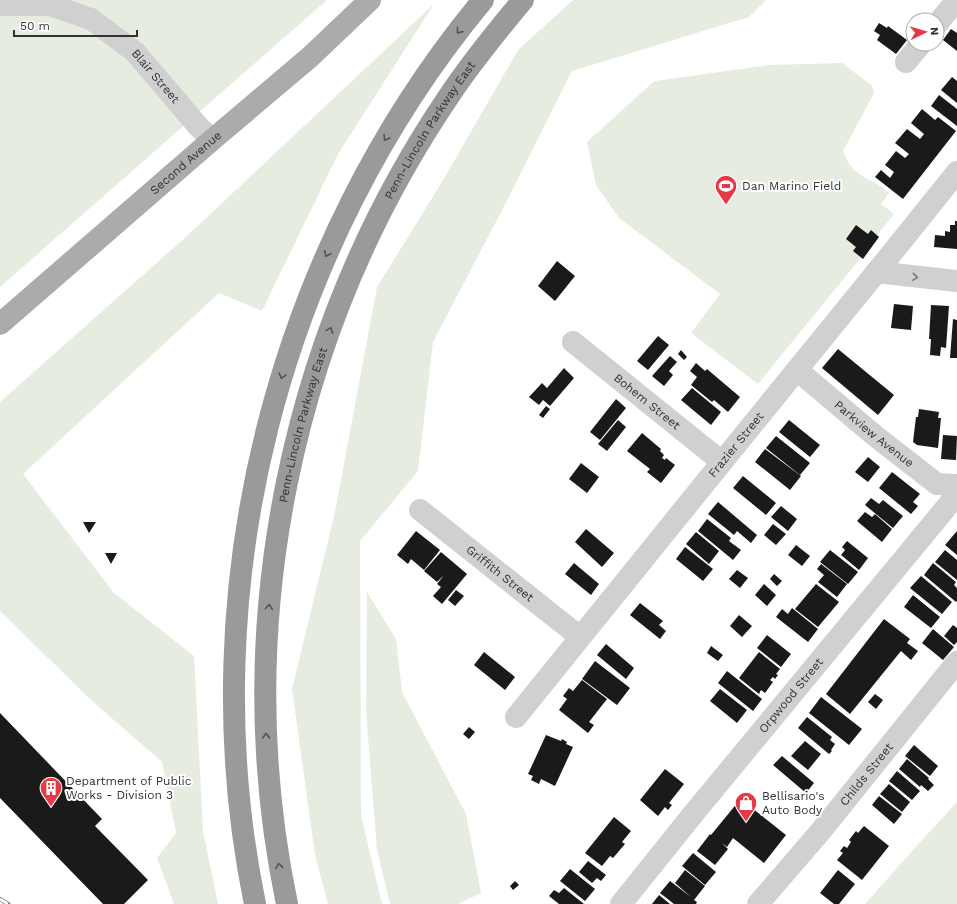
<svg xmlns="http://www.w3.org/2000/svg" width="957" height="904" viewBox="0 0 957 904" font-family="'Work Sans',sans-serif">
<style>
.green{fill:#e6ecdf}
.building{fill:#1a1a1a}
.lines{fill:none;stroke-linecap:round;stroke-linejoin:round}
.minor{stroke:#d0d0d0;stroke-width:22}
.major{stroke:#ababab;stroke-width:22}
.highway{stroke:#9a9a9a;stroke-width:22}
.rail-casing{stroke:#888;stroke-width:4.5}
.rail{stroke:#fff;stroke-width:3;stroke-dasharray:9;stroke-linecap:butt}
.oneway{stroke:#525252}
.oneway2{stroke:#7a7a7a}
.labels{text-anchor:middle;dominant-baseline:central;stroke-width:4;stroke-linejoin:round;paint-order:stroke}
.street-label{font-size:12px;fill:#333;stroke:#fff}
.poi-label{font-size:12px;fill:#333;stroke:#fff;text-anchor:start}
</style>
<rect width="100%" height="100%" fill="#fff"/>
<path class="green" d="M0,0H327L0,287Z
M573,0H766L749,17L572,71L510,195L433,342L418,471L360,541L361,815L382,904H328L315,855L292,689L335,512L377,287L442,182L518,50Z
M434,4L338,154L262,311L219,293L23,474L114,593L194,656L203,831L218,904H174L157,858L176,833L162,762L91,700L0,611V402L188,235Z
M842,63L871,85L874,90L873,95L843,151L849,164L854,170L865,178L879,185L889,193L881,204L894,214L877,235L879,237L859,260L758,384L691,333L720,294L619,218L596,185L587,142L652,83L655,81L769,65Z
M367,592L396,639L402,692L466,814L481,893L458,904H390L377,850L366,712Z
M957,802V904H865L912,851Z"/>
<path class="building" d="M879,23L887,28L888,26L907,40L896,54L877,40L880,35L874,31Z
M951,29L957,33V51L943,40Z
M952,77L957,81V103L941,90Z
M939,95L957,109V126L931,106Z
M922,109L935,120L938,117L956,131L903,199L875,177L881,170L890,178L894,172L885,165L896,151L905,158L909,154L895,143L907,129L920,139L924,134L911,123Z
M955,221H957V249L934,247L935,235L945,236V231L950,232V225H955Z
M856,225L868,234L871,230L879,237L863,259L853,251L856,247L846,239Z
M557,261L575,276L555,301L538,286Z
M894,304L913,306L911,330L891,328Z
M931,305L949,306L946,348L941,347L940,356L930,355L931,339H929Z
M953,319L957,320V358H950Z
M658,336L669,345L648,370L637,361Z
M838,349L894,395L878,415L822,368Z
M681,350L687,357L684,360L678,354Z
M670,356L677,362L669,371L673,375L664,386L652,376Z
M696,363L705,371L707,369L740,397L728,412L714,400L712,402L691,385L697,377L690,371Z
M564,368L574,378L550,406L543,400L539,405L529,397L542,383L547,388Z
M692,388L721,412L711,425L681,400Z
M616,399L626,408L600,440L590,432Z
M546,406L550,409L543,418L539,415Z
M919,409L939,412L938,418H941L938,448L917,445L913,442L916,417H918Z
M618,420L626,427L607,451L598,444Z
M789,420L820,445L810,457L779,432Z
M642,433L661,449L660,451L664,455L662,458L665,460L666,458L675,465L661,483L647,472L650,469L627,451Z
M943,435L957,436L956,460L941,459Z
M776,436L810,463L800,475L766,448Z
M765,449L801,476L790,490L755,462Z
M868,457L880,467L868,482L855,472Z
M581,463L599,477L587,493L569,479Z
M892,472L920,494L913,502L918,506L911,514L879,488Z
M743,476L776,503L766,515L733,488Z
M871,498L879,504L883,500L903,516L893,528L865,505Z
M718,502L757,535L751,543L737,531L734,535L708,514Z
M781,506L797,519L788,531L771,517Z
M865,512L872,517L875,514L892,529L882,542L857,521Z
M707,519L731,538L729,541L741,550L733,560L698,531Z
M83,522H96L89,533Z
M773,524L786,534L776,545L764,535Z
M586,529L614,553L602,567L575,542Z
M416,531L440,550L424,570L411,559L408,564L397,555Z
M957,531V555L945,545Z
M696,532L719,551L709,564L686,544Z
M847,541L868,558L859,570L841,555L845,550L842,547Z
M796,545L810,556L802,566L788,555Z
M685,547L713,569L703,581L676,559Z
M830,550L858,572L848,584L820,562Z
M945,550L957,560V580L935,562Z
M441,552L467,574L442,604L433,596L441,587L437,584L444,575L437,582L424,571Z
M105,553H117L111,564Z
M574,563L599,584L591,595L565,574Z
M933,563L956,582L954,585L957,588V601L956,602L924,575Z
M821,564L847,584L837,597L818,582L824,575L817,569Z
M737,570L748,578L740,588L729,579Z
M774,574L782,581L777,586L770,579Z
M921,576L952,602L942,614L910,588Z
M764,584L776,595L767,606L755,595Z
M816,584L839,602L818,627L795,609Z
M456,590L464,596L455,606L448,600Z
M913,595L940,617L931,628L904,607Z
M640,603L663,621L659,625L666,631L660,639L630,615Z
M792,608L818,629L808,642L776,617L782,609L788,614Z
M739,615L752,626L742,637L730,626Z
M884,619L910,639L907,643L918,651L911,660L901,651L850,714L826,694Z
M953,625L957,628V642L954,645L944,636Z
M933,629L954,647L943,660L922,643Z
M767,635L791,654L781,667L757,648Z
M606,644L634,668L626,679L597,655Z
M711,646L723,655L718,661L707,653Z
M484,652L515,677L505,690L474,665Z
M759,652L780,669L776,674L778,675L775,679L773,677L770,680L773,682L765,693L761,690L759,694L739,678Z
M595,661L630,688L617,705L582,679Z
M727,671L762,699L753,711L718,683Z
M582,680L607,699L589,722L594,725L588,733L559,710L567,699L563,696L569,688L573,691Z
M720,689L747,710L737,723L710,701Z
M875,694L883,700L876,709L868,702Z
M821,697L862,729L849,745L809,713Z
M0,713L102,819L95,826L148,880L124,904H103L0,798Z
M807,717L832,737L830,740L835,744L831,750L832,751L829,754L798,728Z
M469,727L475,732L469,739L463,734Z
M546,735L561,741L562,739L567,742L566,744L573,747L555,786L541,779L539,784L531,780L533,776L528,774Z
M805,741L821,754L808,770L791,756Z
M914,745L938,766L930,776L905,756Z
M782,756L814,783L806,793L773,765Z
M907,759L929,778L928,779L934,785L928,791L921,785L920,787L899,769Z
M665,769L684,784L669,803L672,805L668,810L665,807L658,816L640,800Z
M897,771L920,791L912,800L889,781Z
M889,784L910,802L902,812L880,794Z
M879,796L902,814L894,824L872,805Z
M738,802L749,811L752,808L786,835L764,863L733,838L727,847L722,843L728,849L715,865L697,851L710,834L711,835Z
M614,817L631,831L622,842L625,844L613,858L610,856L602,866L585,853Z
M864,826L889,846L862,880L837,860L843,853L840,851L844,846L847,848L851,842L849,840L856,831L858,833Z
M693,853L716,872L705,885L682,866Z
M588,861L606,875L601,881L597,878L592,883L579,872Z
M570,869L595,889L585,901L560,881Z
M685,870L705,886L694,900L697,902L696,904H674L660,893L670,881L691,897L675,883Z
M838,870L855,884L839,904H834L820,893Z
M515,881L519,885L513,890L510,886Z
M564,888L584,904H559L549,896L554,890L559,893Z
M659,895L670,904H652Z"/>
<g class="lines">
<g class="minor">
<path id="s1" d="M0,5H50L91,19L135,52L198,126L212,140"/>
<path d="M937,24L957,0"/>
<path d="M906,62L921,44"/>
<path d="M876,272L957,281"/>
<path id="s2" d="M573,342L722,462"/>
<path id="s3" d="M797,370L874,435L937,484L957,485"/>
<path id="s4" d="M420,510L580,637"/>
<path id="s5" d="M516,717L722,462L896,248L957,172"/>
<path id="s6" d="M621,904L694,813L954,498L957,486"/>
<path id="s7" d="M758,904L820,832L957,662"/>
</g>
<path class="major" id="s8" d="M0,324L212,140L310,57L370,0"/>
<g class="highway">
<path d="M255,904C190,589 278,247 483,0"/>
<path id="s9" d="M287,904C229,626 290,331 449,96C471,63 497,31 523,0"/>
</g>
<g class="rail-casing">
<path id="rail" d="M0,899L8,904"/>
</g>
<use href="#rail" class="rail"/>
</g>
<defs><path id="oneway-chevron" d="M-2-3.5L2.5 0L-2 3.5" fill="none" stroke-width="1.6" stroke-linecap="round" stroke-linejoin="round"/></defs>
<g class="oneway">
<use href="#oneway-chevron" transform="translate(459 31) rotate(128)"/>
<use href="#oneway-chevron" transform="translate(386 138) rotate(121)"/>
<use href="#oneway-chevron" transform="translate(327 254) rotate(114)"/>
<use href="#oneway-chevron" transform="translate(330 330) rotate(-70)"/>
<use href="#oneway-chevron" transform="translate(282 376) rotate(107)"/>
<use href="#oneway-chevron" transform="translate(269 607) rotate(-85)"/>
<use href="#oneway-chevron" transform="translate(266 736) rotate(-92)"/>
<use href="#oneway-chevron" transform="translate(279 866) rotate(-99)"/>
</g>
<use class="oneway2" href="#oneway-chevron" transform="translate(915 277) rotate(5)"/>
<defs>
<g id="stadium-pin" transform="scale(1.15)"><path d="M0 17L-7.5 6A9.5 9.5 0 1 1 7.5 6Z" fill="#e63946" stroke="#fff"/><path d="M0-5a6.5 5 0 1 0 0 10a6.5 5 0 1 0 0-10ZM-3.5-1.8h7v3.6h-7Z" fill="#fff"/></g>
<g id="building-pin" transform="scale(1.15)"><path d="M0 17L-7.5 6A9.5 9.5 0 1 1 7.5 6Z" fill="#e63946" stroke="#fff"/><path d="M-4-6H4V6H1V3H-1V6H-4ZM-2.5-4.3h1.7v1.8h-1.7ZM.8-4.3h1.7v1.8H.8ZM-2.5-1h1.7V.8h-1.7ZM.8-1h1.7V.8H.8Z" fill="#fff"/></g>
<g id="shop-pin" transform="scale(1.15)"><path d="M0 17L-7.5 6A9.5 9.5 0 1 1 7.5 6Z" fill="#e63946" stroke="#fff"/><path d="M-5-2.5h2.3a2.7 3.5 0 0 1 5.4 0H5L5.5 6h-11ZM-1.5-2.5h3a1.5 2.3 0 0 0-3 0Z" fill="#fff"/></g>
</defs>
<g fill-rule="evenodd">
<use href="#stadium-pin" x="726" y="186"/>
<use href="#building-pin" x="51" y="788"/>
<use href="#shop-pin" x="746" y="803"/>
</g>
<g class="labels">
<g class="street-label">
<text stroke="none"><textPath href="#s1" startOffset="180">Blair Street</textPath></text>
<text stroke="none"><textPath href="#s9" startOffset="807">Penn-Lincoln Parkway East</textPath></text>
<text stroke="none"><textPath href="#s8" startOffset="246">Second Avenue</textPath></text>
<text stroke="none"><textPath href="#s2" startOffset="95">Bohem Street</textPath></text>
<text stroke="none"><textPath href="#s9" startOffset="484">Penn-Lincoln Parkway East</textPath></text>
<text stroke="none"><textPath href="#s3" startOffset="100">Parkview Avenue</textPath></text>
<text stroke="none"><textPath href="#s5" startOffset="350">Frazier Street</textPath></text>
<text stroke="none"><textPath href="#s4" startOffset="102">Griffith Street</textPath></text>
<text stroke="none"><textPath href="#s6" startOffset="269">Orpwood Street</textPath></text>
<text stroke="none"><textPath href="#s7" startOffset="169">Childs Street</textPath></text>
</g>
<g class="poi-label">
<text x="742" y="186">Dan Marino Field</text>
<text x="66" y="781">Department of Public<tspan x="66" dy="14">Works - Division 3</tspan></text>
<text x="762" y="796">Bellisario's<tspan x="762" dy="14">Auto Body</tspan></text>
</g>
</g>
<g transform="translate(925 32) rotate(85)"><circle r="19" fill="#ffffff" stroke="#adadad"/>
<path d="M0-3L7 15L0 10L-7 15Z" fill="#e63946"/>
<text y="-6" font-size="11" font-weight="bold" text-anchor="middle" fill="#333333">N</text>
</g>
<path d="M14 30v6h123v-6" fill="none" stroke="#333333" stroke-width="2"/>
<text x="20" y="30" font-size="12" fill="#333333" stroke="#ffffff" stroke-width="3" paint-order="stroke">50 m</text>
</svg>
